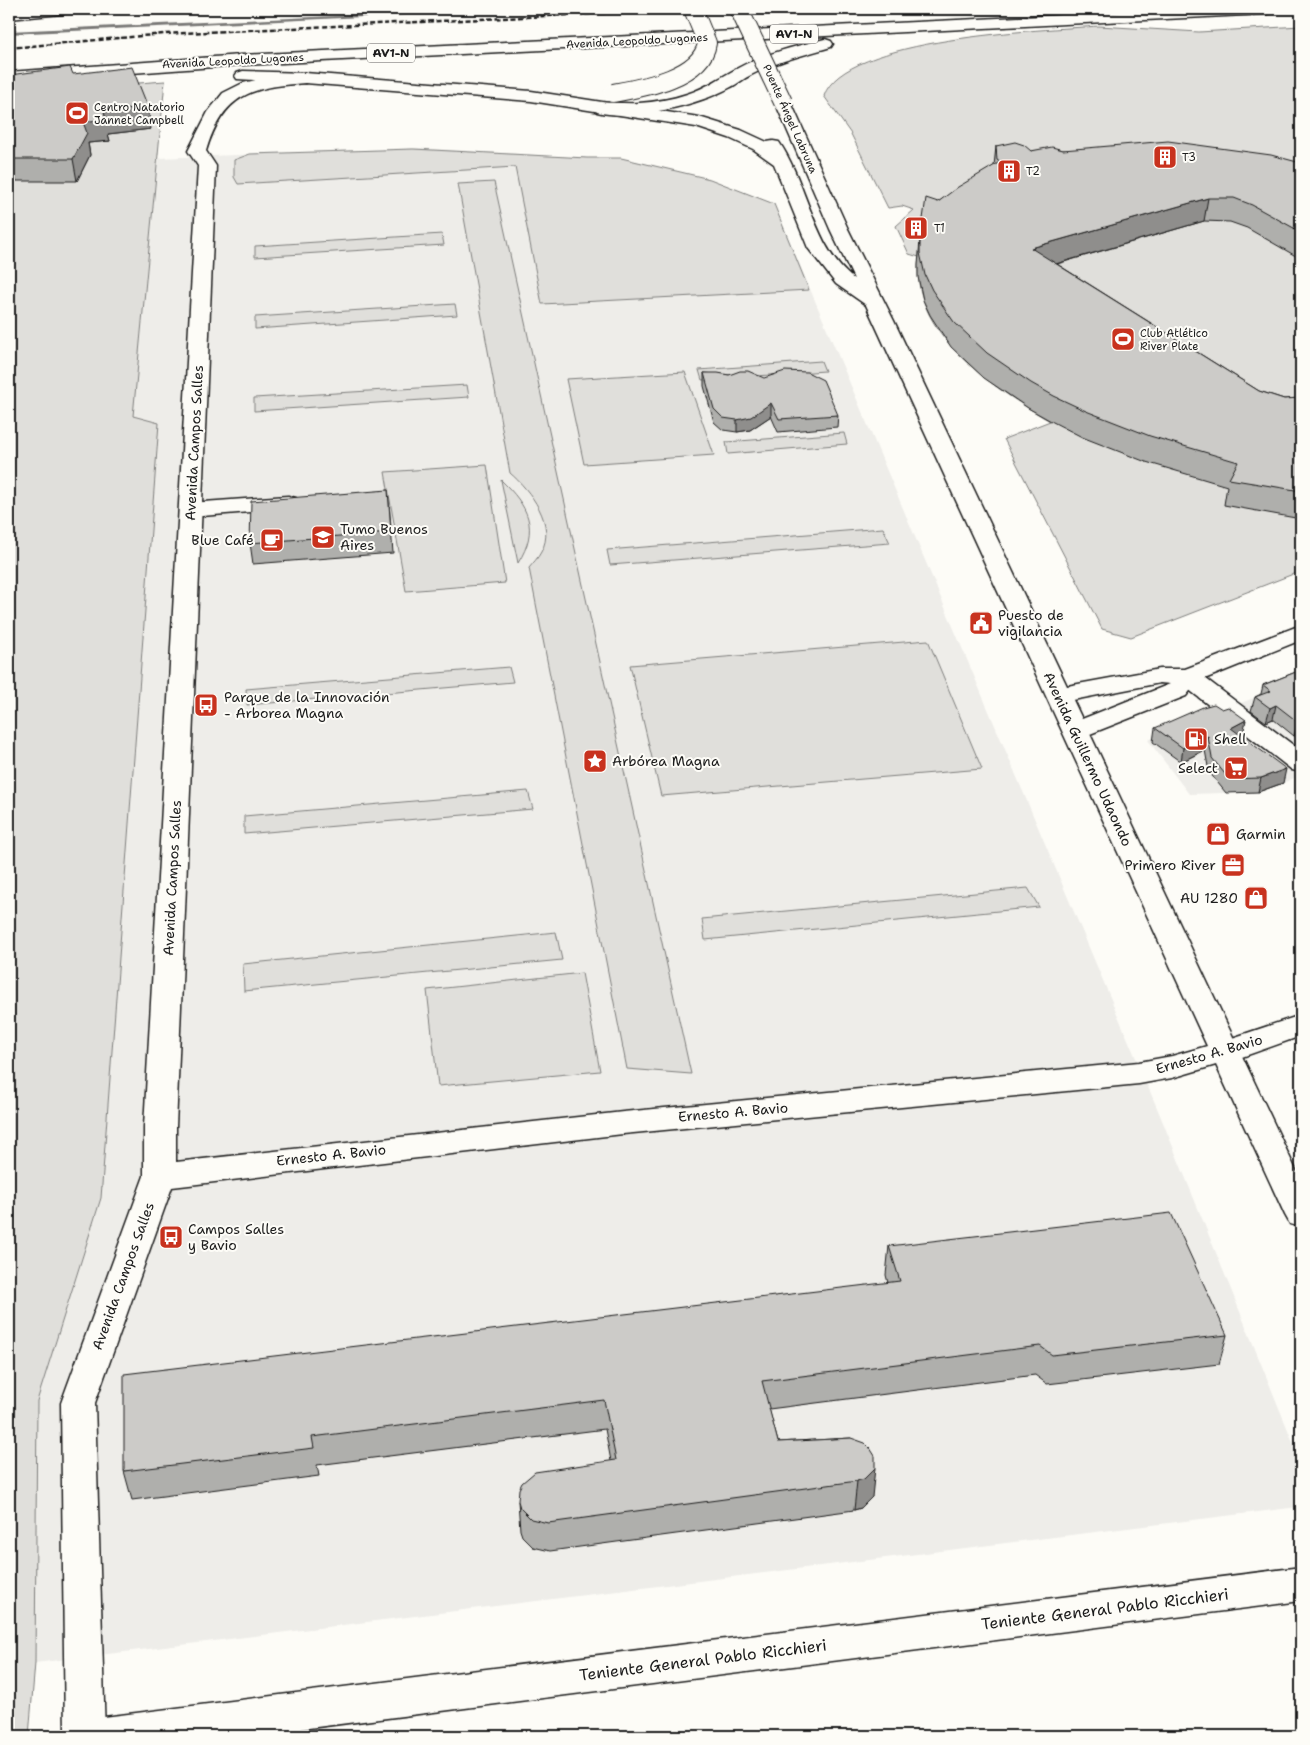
<svg xmlns="http://www.w3.org/2000/svg" width="1310" height="1745" viewBox="0 0 1310 1745" font-family="'Shantell Sans',sans-serif">
<style>
.built{fill:#eeede9}
.green{fill:#e0dfdb;stroke:#7e7e7c}
.lines{fill:none;stroke-linecap:round;stroke-linejoin:round}
.stream{fill:#797876;fill-rule:evenodd}
.minor-casing{stroke:#1c1c1c;stroke-width:3}
.major-casing{stroke:#1c1c1c;stroke-width:3}
.highway-casing{stroke:#1c1c1c;stroke-width:3}
.minor{fill:#fdfcf7;fill-rule:evenodd}
.major{fill:#fdfcf7;fill-rule:evenodd}
.highway{fill:#fdfcf7;fill-rule:evenodd}
.rail{stroke:#1c1c1c;stroke-width:2.5;stroke-dasharray:5 2.5;stroke-linecap:butt}
.major-bridge-casing{stroke:#1c1c1c;stroke-width:20;stroke-linecap:butt}
.major-bridge{stroke:#fdfcf7;stroke-width:18}
.wall{fill:#afafac;stroke:#1c1c1c}
.shaded-wall{fill:#8f8e8c;stroke:#1c1c1c}
.building{fill:#cccbc8;stroke:#1c1c1c}
.labels{text-anchor:middle;dominant-baseline:central;stroke-width:4;stroke-linejoin:round;paint-order:stroke}
.far-street-label{font-size:11px;fill:#1c1c1c;stroke:#fdfcf7}
.far-poi-label{font-size:11px;fill:#1c1c1c;stroke:#fdfcf7;text-anchor:start}
.shield{fill:#fdfcf7;stroke:#605f5e;stroke-width:1}
.shield-label{font-size:12px;font-weight:bold;fill:#1c1c1c}
.street-label{font-size:14px;fill:#1c1c1c;stroke:#fdfcf7}
.poi-label{font-size:14px;fill:#1c1c1c;stroke:#fdfcf7;text-anchor:start}
.near-street-label{font-size:16px;fill:#1c1c1c;stroke:#fdfcf7}
</style>
<rect width="100%" height="100%" fill="#fdfcf7"/>
<filter id="ink" filterUnits="userSpaceOnUse"><feTurbulence type="fractalNoise" baseFrequency=".02" numOctaves="2"/><feDisplacementMap in="SourceGraphic" scale="10" xChannelSelector="R" yChannelSelector="G"/><feConvolveMatrix kernelMatrix="1 2 1 2 8 2 1 2 1" color-interpolation-filters="sRGB"/></filter>
<g filter="url(#ink)">
<path class="built" d="M416,148L590,158H623L718,182L774,204L1160,1115L1301,1462V1501L1298,1507L35,1663L37,1401L101,1198L159,424L133,416L158,158Z
M1301,679V735L1297,737L1301,740V775L1283,783L1258,792L1189,794L1148,740Z"/>
<path class="green" d="M1099,26L1199,32L1301,26V571L1131,637L1102,629L1004,439L1050,421C994,389 908,332 919,257L909,254L896,226L914,210L902,206L888,208L851,134L824,96C843,37 1045,30 1099,26Z
M165,81L133,416L159,423L101,1198L37,1401L35,1663L29,1736H9V93Z
M413,149L587,158H621L710,179L774,204L809,290L542,304L515,167L238,184L234,177V160L250,154Z
M494,182L691,1074L627,1069L529,568C533,563 538,558 541,552C557,525 530,490 510,473L458,184Z
M442,234L444,245L255,257V246Z
M455,304L457,315L255,329V317Z
M821,361L825,371L702,380L699,370Z
M685,372L714,455L584,464L566,379Z
M467,385L469,397L254,411V398Z
M844,433L847,444L728,454L726,442Z
M487,465L505,583L406,591L385,472Z
M501,480C528,506 540,528 518,563Z
M883,528L890,543L610,565L607,550Z
M928,640L982,769L661,796L630,665Z
M509,667L513,682L247,705L246,689Z
M528,791L533,809L244,834V816Z
M1028,888L1039,907L705,940L702,919Z
M556,932L562,960L244,991L243,964Z
M582,973L600,1071L438,1086L427,990Z"/>
<g class="lines">
<path class="stream" d="M485,9H513L511,10L9,34V31Z"/>
<g class="minor-casing">
<path id="minor" d="M288,496L296,498L299,503L296,508L190,517L182,515L179,510L182,505L190,503Z
M1188,670L1197,672L1301,751V772L1292,770L1179,682L1176,677L1179,672Z
M1301,1015V1036L1225,1063L1214,1060L1210,1052L1214,1044Z
M1301,1567V1601L247,1736H84L90,1723L104,1717Z"/>
</g>
<g class="major-casing">
<path id="major" d="M305,73L531,91L699,117L741,130L767,142L773,141L779,142C807,182 814,250 854,279L830,229L775,102L777,98H789L848,229L894,321L1067,686L1160,669H1185L1301,625V640L1197,682L1186,696L1090,734L1301,1181V1227L1290,1224L1285,1215L1216,1065L1172,1078L1139,1084L623,1134L172,1187L95,1403L105,1736H65L61,1403L144,1176V1127L198,166L188,151L208,112L223,93L243,83L260,79ZM305,83L531,101L696,127L729,138L753,149L774,164L808,248L836,284L866,305L1207,1046L1172,1056L1139,1062L623,1112L176,1162V1127L216,166L206,151C223,94 251,87 305,83ZM1160,683L1170,684L1082,719L1073,700Z"/>
</g>
<g class="highway-casing">
<path id="highway" d="M9,9H70L67,12L62,14L9,19Z
M1182,9H1274L1271,12L1266,14L241,65L9,82V72L241,55Z
M825,39L831,41L833,44L831,47C804,55 775,62 751,75C744,78 738,84 731,87C699,105 634,121 597,112L595,108L597,104C611,101 625,104 639,103C655,102 672,99 687,94C706,88 721,77 738,68C764,54 796,46 825,39Z
M243,71L305,73L311,75L313,78L311,81L305,83L237,79L235,76L237,73Z"/>
</g>
<use href="#minor" class="minor"/>
<use href="#major" class="major"/>
<use href="#highway" class="highway"/>
<path class="rail" d="M9,48L164,34L695,9"/>
<g class="major-bridge-casing">
<path id="major-bridge" d="M739,9L783,102
M613,93C641,88 702,78 707,43L693,9"/>
</g>
<use href="#major-bridge" class="major-bridge"/>
</g>
<path class="wall" d="M9,75L151,129L108,134L110,141L88,143L90,155L77,181H9Z
M996,146L1031,151L1063,150L1301,163V259L1247,228L1230,222L1204,221L1057,264L1259,391L1284,399L1301,398V519L1224,505L1227,486L1146,462L1082,437L1051,421L1028,408L984,378L951,347L930,315L923,300L918,277V265L920,240L938,202L994,166Z
M704,373L729,375L838,415L837,427L778,432L771,416L750,430L737,432L723,430L714,422L704,386Z
M388,490L393,553L253,564L250,543Z
M1301,670V734L1294,736L1273,719L1266,722L1251,711L1255,697L1261,694L1263,685Z
M1155,728L1243,734L1241,735L1283,783L1258,792L1226,793L1209,772L1205,750L1181,762L1153,742Z
M889,1246L1227,1335L1219,1364L1047,1384L1035,1375L769,1409L778,1442L851,1438L872,1497L861,1508L854,1510L550,1551L533,1547L522,1536L520,1530L518,1501L611,1461L605,1429L317,1465L319,1476L132,1500L124,1471L888,1283L886,1275Z"/>
<path class="shaded-wall" d="M148,107L151,129L108,134L110,141L88,143L90,155L77,181L73,159L83,122L104,112Z
M1208,198L1204,221L1028,272L1031,248Z
M771,403V416L750,430L737,432V420Z
M1276,705L1273,719L1266,722L1270,708Z
M1246,720L1243,734L1228,742L1231,728Z
M1301,721V734L1294,736L1298,722Z
M1208,736L1205,750L1181,762L1183,748Z
M1286,769L1283,783L1258,792L1261,778Z
M875,1468L872,1497L861,1508L854,1510L857,1481Z"/>
<path class="building" d="M70,67L73,74L132,67L148,107L104,112L106,119L83,122L87,133L73,159H9V75Z
M1168,141L1271,155L1301,163V232L1252,205L1234,198H1208L1031,248L1259,391L1284,399L1301,398V491L1229,479L1238,462L1150,436L1086,411L1054,396L1031,383L987,353L954,322L932,290L925,275L920,253V240L926,198L938,202L958,187L1000,162L997,160L996,146L1015,142L1024,145L1031,151L1052,147L1063,150Z
M740,371H748L764,378L785,371L807,372L823,380L838,415L779,419L771,403L751,417L737,420L723,418L714,409L704,373H718L729,375Z
M388,490L391,532L250,543L251,501Z
M1301,670V721L1298,722L1276,705L1270,708L1255,697L1271,691L1263,685Z
M1214,704L1222,709L1228,707L1246,720L1231,728L1286,769L1261,778L1229,779L1212,758L1208,736L1183,748L1155,728L1203,707Z
M1171,1213L1227,1335L1052,1355L1040,1346L762,1381L778,1442L851,1438L865,1443L870,1448L875,1456V1468L864,1479L857,1481L548,1523L531,1519L520,1508L518,1501L519,1489L522,1483L535,1472L616,1460L604,1400L312,1437L314,1448L124,1471V1374L900,1281L889,1246Z"/>
</g>
<defs>
<g id="stadium-square" transform="scale(1.25)"><rect x="-9" y="-9" width="18" height="18" rx="4" fill="#c8321e" stroke="#fdfcf7"/><path d="M0-5a6.5 5 0 1 0 0 10a6.5 5 0 1 0 0-10ZM-3.5-1.8h7v3.6h-7Z" fill="#fff"/></g>
<g id="building-square" transform="scale(1.25)"><rect x="-9" y="-9" width="18" height="18" rx="4" fill="#c8321e" stroke="#fdfcf7"/><path d="M-4-6H4V6H1V3H-1V6H-4ZM-2.5-4.3h1.7v1.8h-1.7ZM.8-4.3h1.7v1.8H.8ZM-2.5-1h1.7V.8h-1.7ZM.8-1h1.7V.8H.8Z" fill="#fff"/></g>
<g id="university-square" transform="scale(1.25)"><rect x="-9" y="-9" width="18" height="18" rx="4" fill="#c8321e" stroke="#fdfcf7"/><path d="M0-5L7-2L0 1L-7-2ZM-4 1L0 2.5L4 1V4Q0 6-4 4Z" fill="#fff"/></g>
<g id="cafe-square" transform="scale(1.25)"><rect x="-9" y="-9" width="18" height="18" rx="4" fill="#c8321e" stroke="#fdfcf7"/><path d="M-5.5-4.5H6V0H3Q3 3.5 0 3.5H-2.5Q-5.5 3.5-5.5 0ZM3-3.2v2h1.7v-2ZM-6 4.5H4V6H-6Z" fill="#fff"/></g>
<g id="civic-square" transform="scale(1.25)"><rect x="-9" y="-9" width="18" height="18" rx="4" fill="#c8321e" stroke="#fdfcf7"/><path d="M-.6-6.5H3V-4.5H.6V-3L4-1V1h2V6H-6V1h2V-1L-.6-3ZM-1.2 2.5V6h2.4V2.5Z" fill="#fff"/></g>
<g id="bus-square" transform="scale(1.25)"><rect x="-9" y="-9" width="18" height="18" rx="4" fill="#c8321e" stroke="#fdfcf7"/><path d="M-5-6H5V4H4V6H2V4H-2V6H-4V4H-5ZM-3.5-4V0h7V-4ZM-3.5 1.2v1.5H-2V1.2ZM2 1.2v1.5H3.5V1.2Z" fill="#fff"/></g>
<g id="fuel-square" transform="scale(1.25)"><rect x="-9" y="-9" width="18" height="18" rx="4" fill="#c8321e" stroke="#fdfcf7"/><path d="M-5.5-6h7V0h2V4h1.3V-2.5L3-4.5l.8-.8L6-3V5H2.5V1h-1V6h-7ZM-4.2-4.7v3.2H.2V-4.7Z" fill="#fff"/></g>
<g id="sight-square" transform="scale(1.25)"><rect x="-9" y="-9" width="18" height="18" rx="4" fill="#c8321e" stroke="#fdfcf7"/><path d="M0-6L1.8-2.2L6-1.7L2.9 1.2L3.7 5.4L0 3.3L-3.7 5.4L-2.9 1.2L-6-1.7L-1.8-2.2Z" fill="#fff"/></g>
<g id="supermarket-square" transform="scale(1.25)"><rect x="-9" y="-9" width="18" height="18" rx="4" fill="#c8321e" stroke="#fdfcf7"/><path d="M-6-5.5h2.5l.6 2H6L4.5 2H-2.5L-4.4-4H-6ZM-1.5 3.2a1.3 1.3 0 1 0 .1 0ZM3 3.2a1.3 1.3 0 1 0 .1 0Z" fill="#fff"/></g>
<g id="shop-square" transform="scale(1.25)"><rect x="-9" y="-9" width="18" height="18" rx="4" fill="#c8321e" stroke="#fdfcf7"/><path d="M-5-2.5h2.3a2.7 3.5 0 0 1 5.4 0H5L5.5 6h-11ZM-1.5-2.5h3a1.5 2.3 0 0 0-3 0Z" fill="#fff"/></g>
<g id="office-square" transform="scale(1.25)"><rect x="-9" y="-9" width="18" height="18" rx="4" fill="#c8321e" stroke="#fdfcf7"/><path d="M-6-3h4V-5.5h4V-3h4V5H-6ZM-1-4.5V-3h2v-1.5ZM-6 0V1H6V0Z" fill="#fff"/></g>
</defs>
<g fill-rule="evenodd">
<use href="#stadium-square" x="77" y="113"/>
<use href="#building-square" x="1165" y="157"/>
<use href="#building-square" x="1009" y="171"/>
<use href="#building-square" x="916" y="228"/>
<use href="#stadium-square" x="1123" y="339"/>
<use href="#university-square" x="323" y="537"/>
<use href="#cafe-square" x="272" y="540"/>
<use href="#civic-square" x="981" y="623"/>
<use href="#bus-square" x="206" y="705"/>
<use href="#fuel-square" x="1196" y="739"/>
<use href="#sight-square" x="595" y="761"/>
<use href="#supermarket-square" x="1236" y="768"/>
<use href="#shop-square" x="1218" y="834"/>
<use href="#office-square" x="1233" y="865"/>
<use href="#shop-square" x="1256" y="898"/>
<use href="#bus-square" x="171" y="1237"/>
</g>
<g class="labels">
<g class="far-street-label">
<text transform="translate(637 41) rotate(-3)">Avenida Leopoldo Lugones</text>
<text transform="translate(233 61) rotate(-3)">Avenida Leopoldo Lugones</text>
<text transform="translate(790 119) rotate(66)">Puente Ángel Labruna</text>
</g>
<g class="far-poi-label">
<text x="94" y="107">Centro Natatorio<tspan x="94" dy="13">Jannet Campbell</tspan></text>
<text x="1182" y="157">T3</text>
<text x="1026" y="171">T2</text>
<text x="934" y="228">T1</text>
<text x="1140" y="333">Club Atlético<tspan x="1140" dy="13">River Plate</tspan></text>
</g>
<g class="shield">
<rect x="770" y="24.5" width="48" height="19" rx="4"/>
<rect x="367" y="43.5" width="48" height="19" rx="4"/>
</g>
<g class="shield-label">
<text x="794" y="34">AV1-N</text>
<text x="391" y="53">AV1-N</text>
</g>
<g class="street-label">
<text transform="translate(194 443) rotate(-87)">Avenida Campos Salles</text>
<text transform="translate(1088 759) rotate(65)">Avenida Guillermo Udaondo</text>
<text transform="translate(172 878) rotate(-87)">Avenida Campos Salles</text>
<text transform="translate(1209 1054) rotate(-16)">Ernesto A. Bavio</text>
<text transform="translate(733 1112) rotate(-5)">Ernesto A. Bavio</text>
<text transform="translate(331 1155) rotate(-6)">Ernesto A. Bavio</text>
<text transform="translate(123 1276) rotate(-70)">Avenida Campos Salles</text>
</g>
<g class="poi-label">
<text x="340" y="529">Tumo Buenos<tspan x="340" dy="16">Aires</tspan></text>
<text x="254" y="540" text-anchor="end">Blue Café</text>
<text x="998" y="615">Puesto de<tspan x="998" dy="16">vigilancia</tspan></text>
<text x="224" y="697">Parque de la Innovación<tspan x="224" dy="16">- Arborea Magna</tspan></text>
<text x="1214" y="739">Shell</text>
<text x="612" y="761">Arbórea Magna</text>
<text x="1218" y="768" text-anchor="end">Select</text>
<text x="1236" y="834">Garmin</text>
<text x="1216" y="865" text-anchor="end">Primero River</text>
<text x="1238" y="898" text-anchor="end">AU 1280</text>
<text x="188" y="1229">Campos Salles<tspan x="188" dy="16">y Bavio</tspan></text>
</g>
<g class="near-street-label">
<text transform="translate(1105 1609) rotate(-7)">Teniente General Pablo Ricchieri</text>
<text transform="translate(703 1660) rotate(-7)">Teniente General Pablo Ricchieri</text>
</g>
</g>
<rect width="1310" height="1745" fill="none" stroke="#fdfcf7" stroke-width="30"/>
<rect x="15" y="15" width="1280" height="1715" fill="none" stroke="#1c1c1c" stroke-width="2" filter="url(#ink)"/>
</svg>
